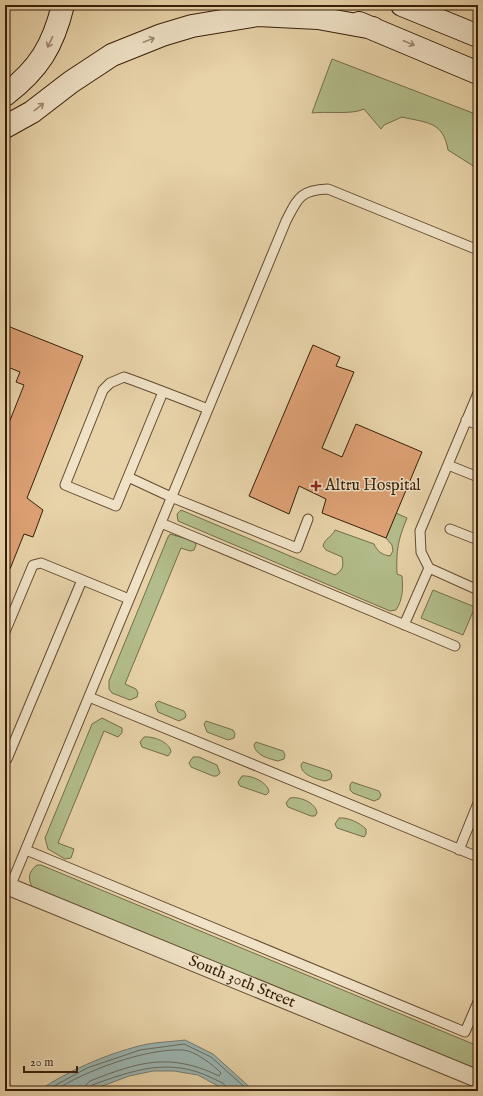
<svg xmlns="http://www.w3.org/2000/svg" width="483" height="1096" viewBox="0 0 483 1096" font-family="'IM FELL English',serif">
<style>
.green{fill:#b2bd8b;stroke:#746d4a}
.water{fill:#9bb6b3;stroke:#73796f}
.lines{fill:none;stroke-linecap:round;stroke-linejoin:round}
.shore{stroke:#696a5e;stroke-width:1}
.building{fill:#dda174;stroke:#371d08}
.service-casing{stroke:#634a30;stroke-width:11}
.minor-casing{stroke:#634a30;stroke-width:19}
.secondary-casing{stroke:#371d08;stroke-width:24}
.service{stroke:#f0e2c7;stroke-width:9}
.minor{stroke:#f0e2c7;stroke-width:17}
.secondary{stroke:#f0e2c7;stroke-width:22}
.oneway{stroke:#9d8971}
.poi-dot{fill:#8f2418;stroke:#f0e2c7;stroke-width:1.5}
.labels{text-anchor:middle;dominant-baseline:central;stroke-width:3;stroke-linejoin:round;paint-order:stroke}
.poi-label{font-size:16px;fill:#371d08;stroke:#f0e2c7;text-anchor:start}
.street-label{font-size:16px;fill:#371d08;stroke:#f0e2c7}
</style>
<rect width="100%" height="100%" fill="#e8d3a9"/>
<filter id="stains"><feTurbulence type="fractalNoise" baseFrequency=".005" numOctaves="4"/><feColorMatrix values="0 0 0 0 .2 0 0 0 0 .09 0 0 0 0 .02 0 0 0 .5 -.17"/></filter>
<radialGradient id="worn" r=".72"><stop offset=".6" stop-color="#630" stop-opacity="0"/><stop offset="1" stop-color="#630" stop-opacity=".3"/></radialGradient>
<path class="green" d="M332,59L478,115V169L448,150C443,121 427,123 402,117L384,125L381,129L364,109C352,115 327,111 312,113Z
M181,510L335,575C343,570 344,566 342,557L326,550L323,546C325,538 332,537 335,530L374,544C377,551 382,555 390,556L393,551L392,545L386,538L396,513L407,518C398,540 396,550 397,574L402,576C403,589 403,599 396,610L390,611L178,521L177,514Z
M170,534L194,541L196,545L194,550L190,551L181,548L125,684L136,689L138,693L137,697L130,700L112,693L109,689V681L168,537Z
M433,590L475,607L463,635L421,618Z
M158,701L184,711L186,715L185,718L179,721L158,712L155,704Z
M102,718L122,728V733L118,737L104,731L58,843L74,849L71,858L65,859L48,849L45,838L92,724Z
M206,721L233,730L235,734L234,738L228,740L207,732L204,724Z
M144,737C153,736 170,742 171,752L168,756L142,747L140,742Z
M256,742L283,751L285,755L284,759L278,761C269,759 255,755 254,745Z
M193,757H199L217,765L220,773L217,776H213L191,767L189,763Z
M303,762L330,771L332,775L331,779L325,781C316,779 301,775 301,765Z
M242,776C251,775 268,782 269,792L266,795L240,786L238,782Z
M352,782L379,791L381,795L379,799L374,801L353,793L350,790V785Z
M290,798C300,796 316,803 317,813L315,816H311L288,807L286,803Z
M339,818C348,817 360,823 366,829V834L364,837L337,828L335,824Z
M37,865H41L478,1046V1070L231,971L32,887C28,878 28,872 37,865Z"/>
<path class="water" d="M185,1040L213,1054L254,1091H227L198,1075L174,1071H153L129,1076L89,1091H38C68,1071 104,1055 139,1046C154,1042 170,1042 185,1040Z"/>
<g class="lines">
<path class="shore" d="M45,1091L87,1068L140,1050L184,1044L211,1057L249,1091
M54,1091C84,1071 146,1048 183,1050C193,1050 214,1065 221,1073L219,1076C170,1052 138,1062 90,1081L86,1085L84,1091
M90,1091L92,1085C134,1070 170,1057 212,1078C218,1081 228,1084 228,1091"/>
</g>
<path class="building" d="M5,325L83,356L27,498L43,510L33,537L24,534L10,569L5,567V433L24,385L16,382L20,372L5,366Z
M313,345L340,357L336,366L354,372L322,448L342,457L356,424L422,452L386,538L322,513L326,499L299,486L289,514L249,496Z"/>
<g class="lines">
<g class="service-casing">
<path id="service" d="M163,392L116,506L65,485L103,390L110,383L124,377C152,387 180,398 208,409
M478,393L420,531L421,552L429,568L478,590
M466,420L478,425
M448,465L478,477
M128,477L171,497L297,548L308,519
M161,523L455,646
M450,529L478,540
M404,625L429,568
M5,632L33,565L41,563L129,599
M89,697L478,857
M5,755L7,759L82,580
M26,850L465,1032L478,1002
M459,850L478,803
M10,887L286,221C298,198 300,190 328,189L478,250"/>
</g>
<g class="minor-casing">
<g id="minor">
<path id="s1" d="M5,885L478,1079"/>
</g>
</g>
<g class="secondary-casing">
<path id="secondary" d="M402,5L478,36
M359,23L478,73
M5,95C39,69 53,46 63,5
M5,127L32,112L71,82L112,55L162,35L192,26L258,15L318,18L373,28"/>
</g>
<use href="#service" class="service"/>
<use href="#minor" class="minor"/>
<use href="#secondary" class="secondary"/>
</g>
<defs><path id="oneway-shaft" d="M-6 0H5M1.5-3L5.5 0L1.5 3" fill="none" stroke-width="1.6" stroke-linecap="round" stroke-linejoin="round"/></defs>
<g class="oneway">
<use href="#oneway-shaft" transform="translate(149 40) rotate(-22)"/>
<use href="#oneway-shaft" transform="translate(50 42) rotate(116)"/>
<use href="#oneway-shaft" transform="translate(409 43) rotate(23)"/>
<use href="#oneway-shaft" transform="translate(39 107) rotate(-38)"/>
</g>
<path class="poi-dot" d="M314 480h4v4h4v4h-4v4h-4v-4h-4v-4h4z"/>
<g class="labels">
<g class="poi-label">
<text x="325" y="486">Altru Hospital</text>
</g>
<g class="street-label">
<text stroke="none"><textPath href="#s1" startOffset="256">South 30th Street</textPath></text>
</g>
</g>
<rect width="483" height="1096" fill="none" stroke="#e8d3a9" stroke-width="20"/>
<rect x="6" y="6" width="471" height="1084" fill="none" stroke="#371d08" stroke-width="2"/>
<rect x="10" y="10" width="463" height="1076" fill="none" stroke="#371d08"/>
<path d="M24 1066v6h53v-6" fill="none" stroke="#371d08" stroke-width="2"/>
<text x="30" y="1066" font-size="12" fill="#371d08" stroke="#f0e2c7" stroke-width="3" paint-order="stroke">20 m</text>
<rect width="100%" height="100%" filter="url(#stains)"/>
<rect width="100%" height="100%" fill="url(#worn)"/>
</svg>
